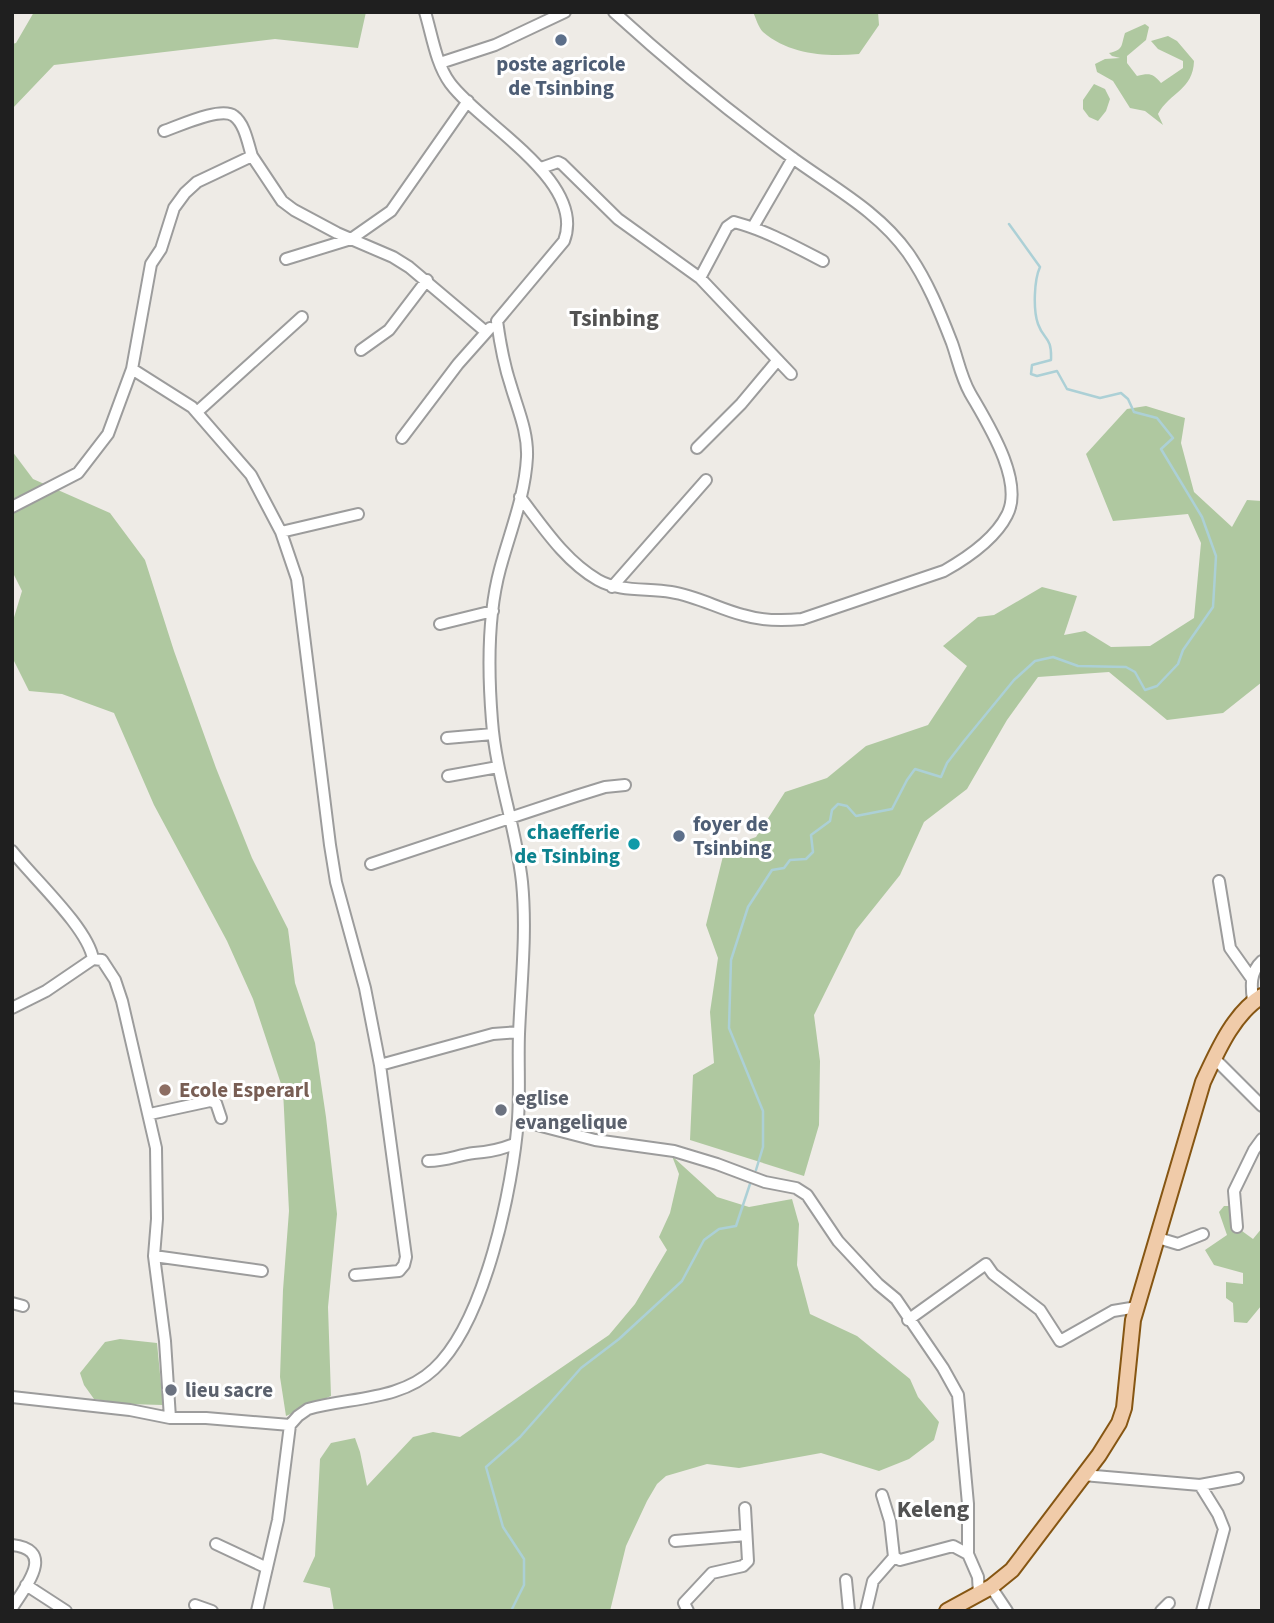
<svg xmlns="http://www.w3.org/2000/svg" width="1274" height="1623" viewBox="0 0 1274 1623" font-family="'Source Sans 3',sans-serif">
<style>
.forest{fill:#afc8a0}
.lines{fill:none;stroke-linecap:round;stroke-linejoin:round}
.stream{stroke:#acd0d6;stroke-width:2.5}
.minor-casing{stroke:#9c9c9c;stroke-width:14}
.major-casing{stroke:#865613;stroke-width:18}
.minor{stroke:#fff;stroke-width:10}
.major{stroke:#f0cba9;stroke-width:14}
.service-dot{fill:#5c6f8a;stroke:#fff;stroke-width:2.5}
.culture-dot{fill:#0f9aa8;stroke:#fff;stroke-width:2.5}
.education-dot{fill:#8d6e63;stroke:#fff;stroke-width:2.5}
.worship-dot{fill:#6b7280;stroke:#fff;stroke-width:2.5}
.labels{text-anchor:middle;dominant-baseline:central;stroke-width:6;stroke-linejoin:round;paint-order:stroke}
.service-label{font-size:21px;font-weight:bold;fill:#4e5e75;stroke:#fff}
.culture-label{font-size:21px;font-weight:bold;fill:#0d838f;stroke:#fff;text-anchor:end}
.education-label{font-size:21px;font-weight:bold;fill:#785e54;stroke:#fff;text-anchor:start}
.worship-label{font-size:21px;font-weight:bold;fill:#5b616d;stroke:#fff;text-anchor:start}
.quarter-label{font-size:24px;font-weight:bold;fill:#525252;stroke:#fff}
</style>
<rect width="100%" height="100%" fill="#eeebe6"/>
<path class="forest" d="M34,12H366L358,48L275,39L54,65L12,109V44L16,43Z
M753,12H878L879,25L859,54C827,57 790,55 763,32C758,27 756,18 753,12Z
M1145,24L1149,27L1146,40L1127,56V63L1137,76C1149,73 1153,73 1161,83L1183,68V61L1158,49L1151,41L1168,36L1177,41L1194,61C1193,90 1170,92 1158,114L1163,125L1145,111L1130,108L1113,81L1097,72L1095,64L1105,59L1120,58L1112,56L1109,53C1124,50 1121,45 1125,33Z
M1094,84L1105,89L1110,99L1106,111L1098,121L1089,117L1083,109V100Z
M1146,406L1185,418L1181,443L1194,492L1232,527L1247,500L1262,501V682L1223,713L1167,720L1109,672L1038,677L1007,720L967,789L924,822L900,875L856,930L814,1015L820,1061L819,1125L804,1176L690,1140L693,1075L714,1063L710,1012L718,958L706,925L725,848L756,837L785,792L827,778L866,746L928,725L967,666L943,646L978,617L994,615L1042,587L1077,596L1064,635L1085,631L1111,647L1150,646L1194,618L1201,543L1188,514L1113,521L1086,454L1127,409Z
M12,451L33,479L110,513L145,560L174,651L216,768L252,858L288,929L295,983L315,1043L326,1117L337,1214L328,1307L331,1396L286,1416L280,1377L283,1290L289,1211L283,1090L253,999L227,941L154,805L114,713L62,694L29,691L12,657V624L22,591L12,571Z
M672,1156L717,1197L749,1207L792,1199L799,1224L797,1265L810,1314L857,1336L910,1379L918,1397L939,1422L934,1440L909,1459L879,1471L821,1453L739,1468L707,1464L666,1476L657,1484L647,1501L626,1546L610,1611H334L330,1588L303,1582L315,1556L320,1459L331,1443L355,1438L360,1452L367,1486L413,1437L433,1432L460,1437L609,1335L635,1304L667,1250L659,1237L670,1213L679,1174Z
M1224,1206H1230L1240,1212L1242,1231L1253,1239L1262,1228L1261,1306L1247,1323L1234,1322L1233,1303L1226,1298V1282L1243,1284V1273L1214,1265L1205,1250L1227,1235L1219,1212Z
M120,1339L157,1343L163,1405L127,1404L94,1399L84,1385L80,1373L105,1342Z"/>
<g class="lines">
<path class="stream" d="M756,1170L763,1147V1111L729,1028L731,960L748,907L772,870L784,868L790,860L806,859L813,852L811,835L830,821L832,810L838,804L847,806L856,816L892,809L907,780L915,769L941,777L947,763L964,741L1014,680L1035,661L1053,657L1078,666L1126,667L1135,672L1145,690L1157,686L1178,664L1183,650L1213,607L1216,556L1202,517L1161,449L1173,438L1157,418L1134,412L1128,399L1121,393L1100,398L1067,389L1057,371L1037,376L1031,374L1032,365L1051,360C1052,336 1044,341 1038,324C1033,310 1034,280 1040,267L1009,224
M511,1611L524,1585V1559L503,1527L486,1467L520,1437L581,1368L619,1339L682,1281L704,1240L719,1229L736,1226L750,1184"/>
<g class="minor-casing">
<path id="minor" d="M440,63L495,45L565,12
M164,131C179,126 221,106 234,116C245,124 248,144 252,156
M541,168L558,162L562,164L618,219L700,278L791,374
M753,227L793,158
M286,259L351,239L391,211L468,101
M700,278L727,227L734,222C765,230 794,246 823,261
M486,332L409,267L393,257L337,233L294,210L282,201L252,156L197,182L185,193L174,208L161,249L151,264L132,369L192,407L251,475L281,532L297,579L330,845L336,882L365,988L380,1065L493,1034L519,1032
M361,350L389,330L427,280
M197,412L302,317
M402,438L458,364L490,328
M697,448L741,404L777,361
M520,497C543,527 565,561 598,580C619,592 648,588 671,592C697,596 719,609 743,615C763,621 782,621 802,619L944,571C967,558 995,539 1007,515C1025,481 986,421 970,393C961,377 958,360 952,343C940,312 927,280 908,253C879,212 834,188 794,159C732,114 671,64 614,12
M12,507L78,473L108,434L132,369
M281,532L358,514
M612,587L706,480
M440,624L493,611
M447,738L493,734
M448,776L498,767
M12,851C33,878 88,928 93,959
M371,864L576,796L605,787L625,785
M1219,881L1230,948L1252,979
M1253,1001C1251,986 1250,972 1262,961
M12,1008L46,991L93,959L102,960L115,980L122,1001L156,1148L157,1219L154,1256L165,1341L170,1418
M1214,1058L1262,1106
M150,1114L210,1101L216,1103L221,1118
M518,1120L595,1140L674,1151L717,1164L765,1182L796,1188L807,1195L838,1241L878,1284L896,1299L943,1368L958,1395L968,1504V1554L978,1577L979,1594
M428,1161C448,1161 457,1155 474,1153C489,1152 500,1150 514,1144
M1237,1227L1234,1191L1254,1150L1262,1139
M1158,1238L1178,1244L1203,1234
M154,1256L262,1271
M355,1275L399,1271L404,1265L406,1257L380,1065
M12,1303L23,1306
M908,1320L986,1264L993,1274L1040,1310L1060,1341L1113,1311L1137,1307
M12,1397L130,1410L170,1418H206L290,1425
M1083,1475L1200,1485L1238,1478
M1200,1485L1218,1514L1224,1529L1202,1611
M882,1495L890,1521L894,1557L900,1560L953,1546L968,1554
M675,1541L746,1535
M216,1544L267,1568
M12,1545C57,1550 25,1587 12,1608
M846,1580L849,1611
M26,1585L66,1611
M991,1587L1007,1611
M195,1605L212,1611
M257,1611L278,1520L290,1425L298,1416L308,1409C350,1397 400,1401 434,1369C485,1322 513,1187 518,1119C520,1091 518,1062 519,1034C521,983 527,933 522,882C516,827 496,775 492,721C488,672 487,617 500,569C510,532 525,496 527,457C528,432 518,410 511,386C504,365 500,343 497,321L564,241C587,181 480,124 450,83C436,64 432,35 425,12
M688,1611L684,1603L712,1573L743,1566L748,1561L745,1508
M866,1611L873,1581L894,1557
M1161,1611L1169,1603"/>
</g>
<g class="major-casing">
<path id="major" d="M947,1611L991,1587L1012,1570L1099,1455L1119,1423L1124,1408L1133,1320L1203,1082C1217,1052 1233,1014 1262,996"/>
</g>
<use href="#minor" class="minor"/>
<use href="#major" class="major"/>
</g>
<g class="service-dot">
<circle cx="561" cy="40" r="7"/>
<circle cx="679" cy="836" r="7"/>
</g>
<circle class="culture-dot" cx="634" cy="844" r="7"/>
<circle class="education-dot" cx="165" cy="1090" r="7"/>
<g class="worship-dot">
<circle cx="501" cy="1110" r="7"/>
<circle cx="171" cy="1390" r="7"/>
</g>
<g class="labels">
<g class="service-label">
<text x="561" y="64">poste agricole<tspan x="561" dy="24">de Tsinbing</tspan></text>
<text x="693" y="824" text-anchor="start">foyer de<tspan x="693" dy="24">Tsinbing</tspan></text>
</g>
<g class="culture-label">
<text x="620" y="832">chaefferie<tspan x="620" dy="24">de Tsinbing</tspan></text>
</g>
<g class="education-label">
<text x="179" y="1090">Ecole Esperarl</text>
</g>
<g class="worship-label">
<text x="515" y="1098">eglise<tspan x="515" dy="24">evangelique</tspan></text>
<text x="185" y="1390">lieu sacre</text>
</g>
<g class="quarter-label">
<text x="614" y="318">Tsinbing</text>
<text x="933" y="1509">Keleng</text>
</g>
</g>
<rect width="1274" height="1623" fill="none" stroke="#1f1f1f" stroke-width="28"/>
</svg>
